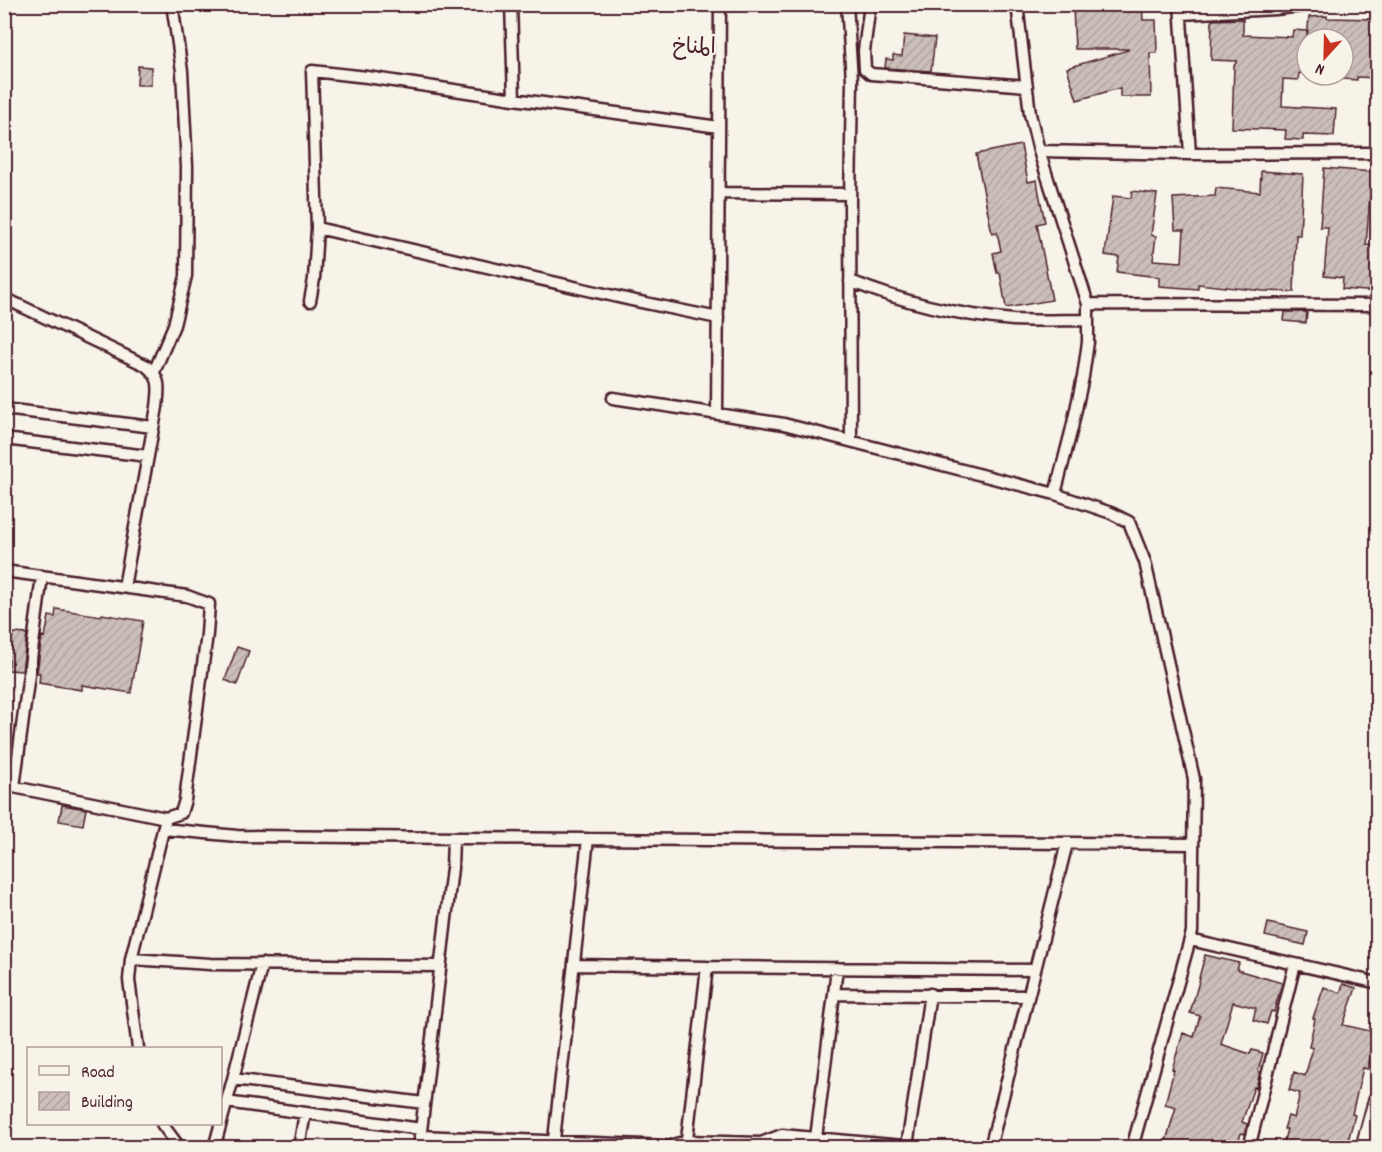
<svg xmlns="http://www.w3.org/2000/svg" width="1382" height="1152" viewBox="0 0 1382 1152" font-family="Dekko,'Playpen Sans Arabic',sans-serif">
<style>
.building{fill:url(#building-hatch);stroke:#4a1f2b;stroke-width:1.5}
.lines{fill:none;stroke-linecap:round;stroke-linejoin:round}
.street-casing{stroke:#4a1f2b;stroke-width:15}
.primary-casing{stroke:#4a1f2b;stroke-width:22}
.street{stroke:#f7f3e8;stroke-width:10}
.primary{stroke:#f7f3e8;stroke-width:18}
.labels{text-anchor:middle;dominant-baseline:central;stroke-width:4.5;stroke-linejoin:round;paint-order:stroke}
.neighbourhood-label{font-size:22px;fill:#4a1f2b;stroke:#f7f3e8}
</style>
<defs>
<pattern id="building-hatch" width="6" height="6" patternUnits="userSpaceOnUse" patternTransform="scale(1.5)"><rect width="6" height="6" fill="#ccbfb9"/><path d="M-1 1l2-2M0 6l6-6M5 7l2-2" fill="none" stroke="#b1a49f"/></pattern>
</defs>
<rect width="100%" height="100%" fill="#f7f3e8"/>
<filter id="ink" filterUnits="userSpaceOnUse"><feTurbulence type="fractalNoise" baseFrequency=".0167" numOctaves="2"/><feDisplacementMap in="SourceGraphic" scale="12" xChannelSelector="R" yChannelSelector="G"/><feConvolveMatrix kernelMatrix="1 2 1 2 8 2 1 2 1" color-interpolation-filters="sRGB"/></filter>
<g filter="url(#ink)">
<path class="building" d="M1105,4H1142L1143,20H1156L1157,53H1150L1151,97H1120V88L1077,100L1067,68L1128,50V49H1075L1073,7L1105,6Z
M1327,16V18L1377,19V78L1357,77V80L1343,79V39H1307L1309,17Z
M1243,19V35L1292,37L1293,30L1307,31V74L1299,73L1298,80L1283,79L1282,106L1336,109L1334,136L1303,135V140L1285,139L1286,130L1232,128L1234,66L1237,61L1211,60L1212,20Z
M904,35L935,38L931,71L885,68L886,59L893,60V55L902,56Z
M138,66L151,67V85H137Z
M1021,145L1028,182L1037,180L1039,193L1045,222L1037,224L1052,300L1006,308L1000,273H997L993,253L1001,251L997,232L992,233L976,154Z
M1324,168L1372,172L1366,245L1377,246V292L1342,289L1343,278L1324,276L1328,227H1320Z
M1261,171L1303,174L1300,235H1296L1294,292L1264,291L1198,284V289L1159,286V277L1117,272L1119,257L1105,255L1113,196L1131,198L1132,191L1157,194L1151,235L1156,236L1153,260L1182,262L1184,230H1175L1173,198L1215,196L1216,188L1260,192Z
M1285,312H1307L1306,323L1284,321Z
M56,609L101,616L102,614L143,621L131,693L82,685V690L39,683L40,673H37L42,636L45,637L49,616L55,617Z
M13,633L27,634L22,671L8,670L9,660L4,659V647L11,648Z
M237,647L249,651L237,685L225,680Z
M62,805L86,809L83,825L59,821Z
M1268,923L1308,932L1305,945L1265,936Z
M1205,955L1239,963L1237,970L1282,983L1274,1012L1271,1011L1267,1024L1253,1020L1256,1008L1233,1002L1221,1044L1250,1054L1252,1050L1263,1053L1258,1071L1260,1072L1256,1088L1254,1087L1242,1122L1247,1124L1245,1134L1241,1133L1237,1148H1203L1181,1142L1180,1145L1166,1141L1176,1107L1165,1104L1174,1070L1172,1069L1183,1033L1194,1037L1200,1016L1190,1013L1200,978H1199Z
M1343,984L1356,988L1343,1025L1375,1032L1368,1069L1363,1068L1352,1114L1355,1115L1346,1148H1282L1287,1129H1284L1288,1116L1294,1118L1300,1093L1289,1090L1294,1072L1305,1076L1313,1048L1309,1047L1315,1019L1313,1018L1324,987L1340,993Z"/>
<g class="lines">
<g class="street-casing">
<path id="street" d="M511,4L514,99
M847,4L852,80L850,203L851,441
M870,4L864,51L865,69L871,74L1027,86
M1017,4L1030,114L1039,151L1088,304V342L1083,377L1072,428L1055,494L1111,513L1129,522L1145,562L1194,779L1192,932L1132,1148
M1180,4L1190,154
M1181,14L1276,9L1319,4
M1039,151L1190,154L1378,153
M719,193L850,194
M317,228L312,71L367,77L514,99L719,127
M850,281C902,302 958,315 1013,320C1038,321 1063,320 1088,320
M4,298L145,365C162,378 159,388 157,407L124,587
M310,301L314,279L317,228L631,300L718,318
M1088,304L1378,305
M154,372L174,325L186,276L187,167L182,71L172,4
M613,398L784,424L1055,494
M4,409L153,427
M717,414L720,4
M4,439L148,456
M4,571L187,596L209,604L207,634L185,800L181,813L166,818L4,785
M14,787L42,576
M163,829L237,836L588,839L553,1148
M588,839L1193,844
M1190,940L1378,983
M131,959L210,964L440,966
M574,965L707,967
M1035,970L1067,843
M834,994L837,968
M138,1048L129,980L131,959L165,822
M233,1079L262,964
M226,1102L421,1129
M162,1124L180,1148
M420,1136L669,1146L687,1141L761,1143L782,1135L925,1148
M816,1138L834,994L1028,996
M907,1146L930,994
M214,1148L233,1079L424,1103
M299,1148L305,1113
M419,1148L452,868L453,838
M686,1148L707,967L1035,970L990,1148
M1249,1148L1295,964"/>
</g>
<g class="primary-casing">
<path id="primary" d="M1365,1148L1378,1100"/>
</g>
<use href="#street" class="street"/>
<use href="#primary" class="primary"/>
</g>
</g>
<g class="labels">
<g class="neighbourhood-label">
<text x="694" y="48">المناخ</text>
</g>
</g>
<rect width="1382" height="1152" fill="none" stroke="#f7f3e8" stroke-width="24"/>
<rect x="12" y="12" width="1358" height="1128" fill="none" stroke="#4a1f2b" stroke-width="2" filter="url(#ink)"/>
<rect x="27" y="1047" width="195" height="78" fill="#f7f3e8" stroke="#b29e9c" stroke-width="1.5"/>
<rect x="39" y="1066" width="30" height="9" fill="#f7f3e8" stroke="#b29e9c" stroke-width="1.5"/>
<text x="81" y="1077" font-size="18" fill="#4a1f2b">Road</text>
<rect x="39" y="1092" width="30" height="18" fill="url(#building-hatch)" stroke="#b29e9c" stroke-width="1.5"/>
<text x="81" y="1107" font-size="18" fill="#4a1f2b">Building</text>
<g transform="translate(1325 57) rotate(202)"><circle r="28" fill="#f7f3e8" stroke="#b29e9c" stroke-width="1.5"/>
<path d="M0-4.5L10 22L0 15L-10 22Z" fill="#c8321e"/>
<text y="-9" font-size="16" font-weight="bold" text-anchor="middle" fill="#4a1f2b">N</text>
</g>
</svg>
